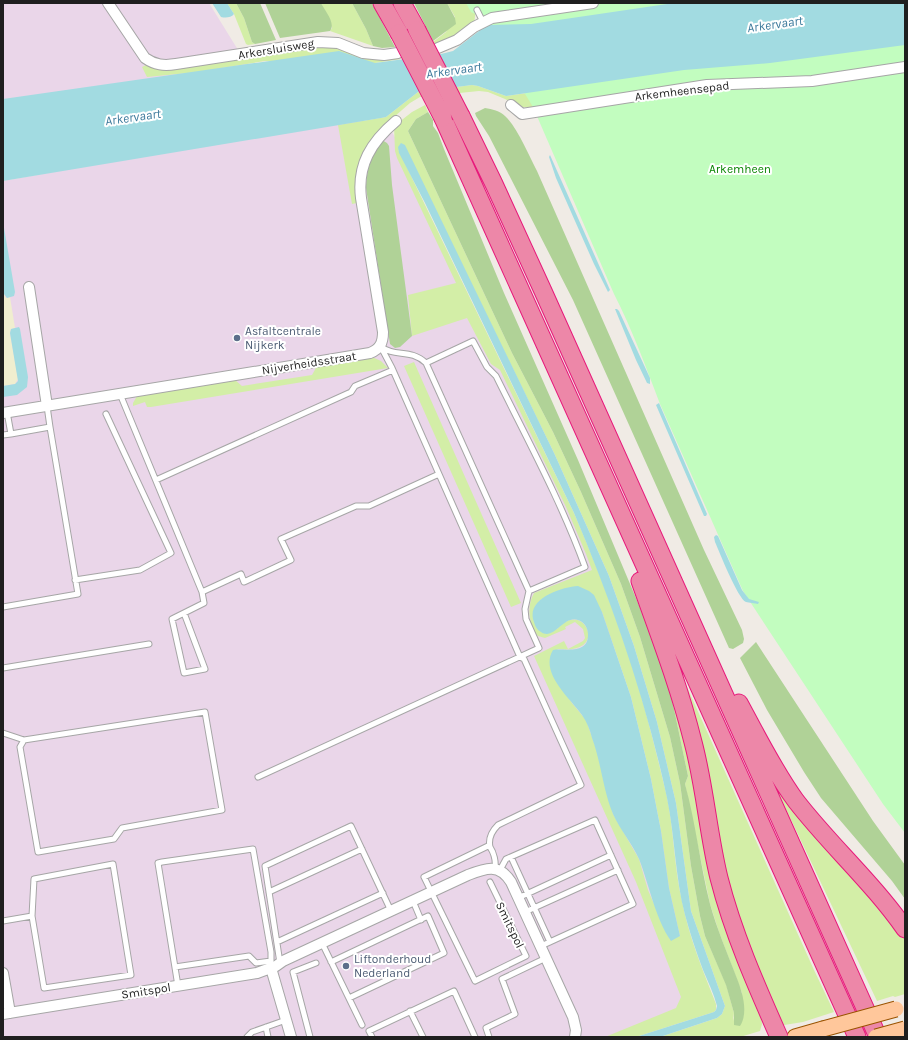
<svg xmlns="http://www.w3.org/2000/svg" width="908" height="1040" viewBox="0 0 908 1040" font-family="Karla,sans-serif">
<style>
.industrial{fill:#ead6e9}
.farmland{fill:#f0eecf}
.grass{fill:#d3eea7;fill-rule:evenodd}
.forest{fill:#b0d297}
.park{fill:#c2fdbf}
.water{fill:#a2dbe1}
.lines{fill:none;stroke-linecap:round;stroke-linejoin:round}
.service-casing{stroke:#a6a6a6;stroke-width:7}
.minor-casing{stroke:#a6a6a6;stroke-width:12}
.primary-casing{stroke:#9a5300;stroke-width:17}
.motorway-casing{stroke:#e7197b;stroke-width:19}
.service{stroke:#fff;stroke-width:5}
.minor{stroke:#fff;stroke-width:10}
.primary{stroke:#ffc79b;stroke-width:15}
.motorway{stroke:#ed87a8;stroke-width:17}
.primary-bridge-casing{stroke:#9a5300;stroke-width:17;stroke-linecap:butt}
.motorway-bridge-casing{stroke:#e7197b;stroke-width:19;stroke-linecap:butt}
.primary-bridge{stroke:#ffc79b;stroke-width:15}
.motorway-bridge{stroke:#ed87a8;stroke-width:17}
.service-dot{fill:#5c6f8a;stroke:#fff;stroke-width:1.5}
.labels{text-anchor:middle;dominant-baseline:central;stroke-width:4;stroke-linejoin:round;paint-order:stroke}
.street-label{font-size:12px;fill:#1f1f1f;stroke:#fff}
.park-label{font-size:12px;fill:#0b8604;stroke:#fff}
.service-label{font-size:12px;fill:#4e5e75;stroke:#fff;text-anchor:start}
.water-label{font-size:13px;font-style:italic;fill:#3d7a9c;stroke:#fff}
</style>
<rect width="100%" height="100%" fill="#f0ebe5"/>
<path class="industrial" d="M3,3H209L248,66L3,108Z
M342,121H385L398,142L396,153L553,476L593,566L673,877L709,1006L631,1037H3V181Z"/>
<path class="farmland" d="M3,288L4,294L6,298L10,297L15,328L11,329L10,333L18,379L15,384L3,386Z"/>
<path class="grass" d="M227,3H236L244,18L252,42L255,44L248,45L246,44L234,14Z
M321,3H352L366,29L373,46L330,31L332,28Z
M447,3H544L475,14C475,17 475,21 473,24C467,31 444,41 435,45L433,42L446,32L455,17Z
M328,45L400,57L401,59L375,63L265,61L198,72L147,77L142,67L146,65L155,68Z
M684,70L536,108L521,107L505,99L488,92L479,91L420,97L410,103L394,117L372,140L357,203L352,204L338,125L386,117L418,92L472,85L478,86L506,96Z
M425,105L428,112L416,119L408,131L512,353L553,432L581,492L621,584L640,637L670,737L680,783L691,866L700,916L705,936L726,984L734,1013L733,1021L742,993L719,932L710,904L685,784L688,776L669,685L688,752L712,883L719,909L735,956L761,1015L762,1024L760,1031L740,1037H660L717,1018L722,1014L725,1006L691,911L676,803L657,722L634,646L609,576L555,455L447,234L398,149L574,513C593,557 611,602 626,648C643,697 655,747 667,797C674,831 674,867 682,901C689,937 703,971 716,1004V1010L714,1012L636,1037H605L676,1008L681,997L636,882L534,656L564,641L568,649L583,641L585,638L583,629L575,622L565,627L566,629L545,638L538,636C529,625 526,607 534,593L592,570L586,554L566,507L500,370L491,364L467,318L412,336L408,295L456,283L397,158L395,151L394,126L412,112ZM542,599L602,612L631,697L651,779L661,831L669,888L680,936L670,939L667,934L648,890L639,859L613,814L597,751L586,720L572,703L551,669L550,659L558,649C604,654 589,614 570,620C565,621 561,625 557,629L535,606Z
M372,357L381,361L388,368L151,407H147L145,402L133,406V403L137,396L235,380L242,386L312,375L317,366Z
M414,362L521,603L511,607L404,366Z
M678,667L814,970L834,1012L803,1022L778,1026L739,934Z
M766,767L898,928L905,939V994L895,997L893,996L877,1001Z"/>
<path class="forest" d="M236,3H260L276,40L255,44L252,42L244,18Z
M265,3H321C325,11 336,23 330,31L280,38Z
M352,3H372L395,47L382,48L373,46L366,29Z
M414,3H447L455,18L456,24L433,41Z
M485,108C492,109 500,111 505,116C517,127 529,156 537,171L704,550L742,630L744,639L743,643L733,649L729,648L573,300L489,136L476,116L475,113Z
M428,112L433,120V126L438,133L444,149L504,293L578,460L659,653L669,685L688,776L685,784C696,824 700,864 710,904C717,929 727,952 736,976C742,991 749,1012 740,1026L734,1025V1013L726,985L705,936L700,916L691,866L680,783L670,737L640,637L621,584L581,492L553,432L512,353L408,131L416,119Z
M382,140L387,143L389,146L392,185L412,336L400,347L395,348L390,344L366,188C367,167 371,157 382,140Z
M756,642L873,821L905,865V899L892,881L821,798L804,772L767,710L740,658Z"/>
<path class="park" d="M466,3H905V833L883,804L743,591L660,404C646,367 632,329 614,294L533,107L480,20L475,14L471,12Z"/>
<path class="water" d="M212,3H227L234,14C231,18 225,18 221,17Z
M674,3H905V45L770,63L684,70L506,96L478,86L472,85L418,92L386,117L381,118L3,181V99L339,51L375,63L441,54L453,51L483,28L490,25L531,24Z
M401,143L405,145L555,455L609,576L634,646L657,722L676,803L691,911L725,1006L722,1014L717,1018L660,1037H636L714,1012L716,1010L717,1006C714,994 708,982 703,970C696,952 690,933 685,915C675,877 675,837 667,798C646,700 613,605 574,513L425,203L399,153L398,147Z
M550,155L610,290L608,292L594,264L556,178L549,157Z
M3,222L15,292L14,296L7,298L4,294L3,288Z
M615,309H617L619,311L650,378V384L647,383L636,360Z
M19,327L20,329L28,377L27,387L17,395L3,397V386L15,384L18,381L10,333L11,329Z
M659,403L707,514L706,516H704L656,405Z
M716,535L718,536L742,590L749,599L759,602L758,604C755,603 749,603 746,602C738,599 719,551 715,542L714,537Z
M578,586L589,591L594,595L602,612L631,697L651,779L661,831L669,888L680,936L671,941C655,918 649,884 639,859C632,843 620,830 613,814C603,790 601,762 592,738C590,730 587,722 582,715C571,699 539,673 553,650C564,648 588,655 588,635C588,630 586,625 582,622C565,610 555,642 541,632C537,630 535,626 534,622C525,599 561,587 578,586Z"/>
<g class="lines">
<g class="service-casing">
<path id="service" d="M477,10L483,22
M380,346C395,358 410,348 426,363L473,341L487,367L496,376C527,439 561,501 585,567L529,591L426,363
M382,349L392,368L520,657L524,659L581,785L498,825C492,831 488,838 490,847
M120,394L202,592L204,603L172,619L184,673L205,669L184,613
M7,412L11,434L50,427L47,406
M3,435L11,434
M156,480L351,392L355,386L393,370
M75,580L140,570L171,553L106,414
M202,592L241,574L244,582L291,560L281,539L356,506H369L439,474
M3,607L78,594L50,427
M3,668L149,644
M3,733L24,740L205,712L222,810L122,828L114,839L38,852L20,747L24,740
M258,777L539,648L526,619L525,609L529,591
M511,857L550,942
M113,864L131,975L44,988L32,916L34,879Z
M500,870L506,859L595,820L633,904L541,946
M490,882L526,956L475,981L424,877L488,846L490,847C494,853 496,862 495,869
M269,892L362,849
M518,898L611,855
M413,901L421,920
M525,912L618,870
M3,921L32,916
M277,942L383,893
M322,943L362,1025
M331,962L428,916L444,953L349,998
M280,963L265,866L351,826L391,911
M175,967L249,956L256,963L271,961
M178,986L158,863L162,862L253,849L271,952V968
M410,1011L423,1037
M266,1027L268,1037
M247,1037L252,1032L286,1020
M310,1037L293,972L316,963
M372,1037L369,1031L454,991L475,1037
M489,1037L486,1028L515,1014L502,979L546,958"/>
</g>
<g class="minor-casing">
<path id="minor" d="M108,3L145,58C155,65 164,66 176,64L318,42L338,43L363,53L373,54L384,55L398,53
M438,48L457,40L474,27L492,18L593,3
M511,105L522,114L707,85L812,81L905,67
M29,287L47,406
M3,413L370,353C380,349 383,343 383,332L361,198C357,165 371,142 396,121
M271,968L291,1037
M3,973L10,1013
M3,1014L257,973L276,966L283,961L468,875C486,868 499,863 511,882L573,1017L576,1030L575,1037"/>
</g>
<g class="primary-casing">
<path id="primary" d="M795,1037L823,1029"/>
</g>
<g class="motorway-casing">
<path id="motorway" d="M382,3L399,33
M402,3L417,30
M461,116L494,184L543,291L878,1037
M443,118L857,1037
M640,581C659,634 679,686 693,742C705,787 708,833 719,878C733,933 756,985 779,1037
M739,703C757,736 774,771 796,801C830,845 873,883 905,929"/>
</g>
<use href="#service" class="service"/>
<use href="#minor" class="minor"/>
<use href="#primary" class="primary"/>
<use href="#motorway" class="motorway"/>
<g class="primary-bridge-casing">
<path id="primary-bridge" d="M823,1029L896,1009
M876,1037L905,1029"/>
</g>
<g class="motorway-bridge-casing">
<path id="motorway-bridge" d="M417,30L461,116
M399,33L443,118"/>
</g>
<use href="#primary-bridge" class="primary-bridge"/>
<use href="#motorway-bridge" class="motorway-bridge"/>
</g>
<g class="service-dot">
<circle cx="237" cy="338" r="4"/>
<circle cx="346" cy="966" r="4"/>
</g>
<g class="labels">
<g class="street-label">
<text transform="translate(276 49) rotate(-9)">Arkersluisweg</text>
<text transform="translate(682 91) rotate(-7)">Arkemheensepad</text>
<text transform="translate(309 363) rotate(-9)">Nijverheidsstraat</text>
<text transform="translate(510 925) rotate(64)">Smitspol</text>
<text transform="translate(146 991) rotate(-9)">Smitspol</text>
</g>
<g class="park-label">
<text x="740" y="169">Arkemheen</text>
</g>
<g class="service-label">
<text x="245" y="331">Asfaltcentrale<tspan x="245" dy="14">Nijkerk</tspan></text>
<text x="354" y="959">Liftonderhoud<tspan x="354" dy="14">Nederland</tspan></text>
</g>
<g class="water-label">
<text transform="translate(775 24) rotate(-8)">Arkervaart</text>
<text transform="translate(454 70) rotate(-8)">Arkervaart</text>
<text transform="translate(133 117) rotate(-8)">Arkervaart</text>
</g>
</g>
<rect width="908" height="1040" fill="none" stroke="#1f1f1f" stroke-width="8"/>
</svg>
